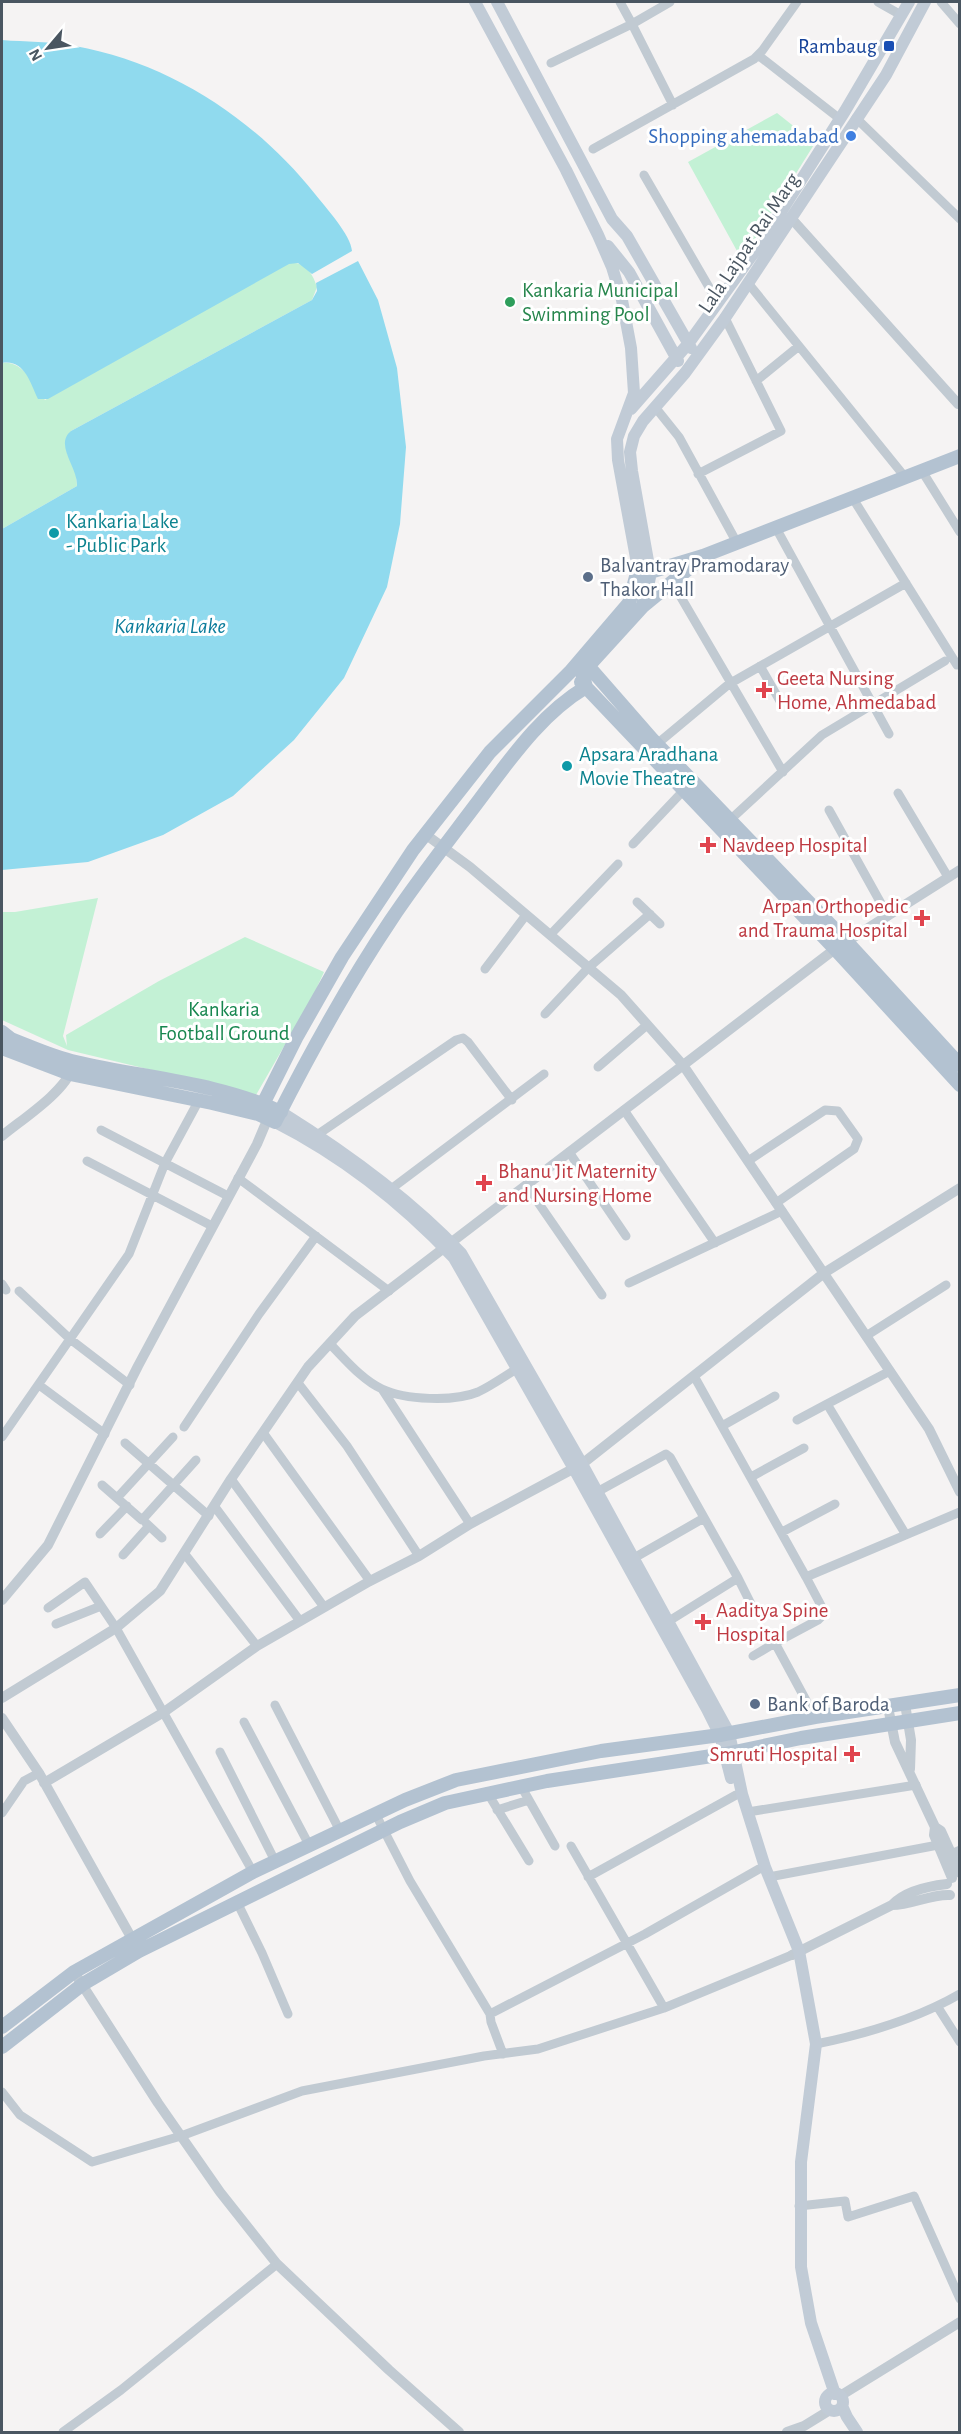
<svg xmlns="http://www.w3.org/2000/svg" width="961" height="2434" viewBox="0 0 961 2434" font-family="'Alegreya Sans',sans-serif">
<style>
.green{fill:#c3f1d5}
.water{fill:#90daee}
.lines{fill:none;stroke-linecap:round;stroke-linejoin:round}
.minor{stroke:#c1cad2;stroke-width:9}
.tertiary{stroke:#c1cad2;stroke-width:10}
.secondary{stroke:#c1cbd6;stroke-width:12}
.primary{stroke:#b3c2d1;stroke-width:14}
.transit-dot{fill:#1a4fb4;stroke:#fff;stroke-width:2}
.shop-dot{fill:#3f7fe0;stroke:#fff;stroke-width:2}
.leisure-dot{fill:#2e9e5b;stroke:#fff;stroke-width:2}
.culture-dot{fill:#0f9aa8;stroke:#fff;stroke-width:2}
.service-dot{fill:#5c6f8a;stroke:#fff;stroke-width:2}
.health-dot{fill:#e0444e;stroke:#fff;stroke-width:2}
.labels{text-anchor:middle;dominant-baseline:central;stroke-width:6;stroke-linejoin:round;paint-order:stroke}
.transit-label{font-size:21px;fill:#164399;stroke:#fff;text-anchor:end}
.shop-label{font-size:21px;fill:#366cbe;stroke:#fff;text-anchor:end}
.street-label{font-size:21px;fill:#4a5661;stroke:#fff}
.leisure-label{font-size:21px;fill:#27864d;stroke:#fff;text-anchor:start}
.culture-label{font-size:21px;fill:#0d838f;stroke:#fff;text-anchor:start}
.service-label{font-size:21px;fill:#4e5e75;stroke:#fff;text-anchor:start}
.health-label{font-size:21px;fill:#be3a42;stroke:#fff;text-anchor:start}
.park-label{font-size:21px;fill:#17864f;stroke:#fff}
.water-label{font-size:22px;font-style:italic;fill:#0c7c9b;stroke:#fff}
</style>
<rect width="100%" height="100%" fill="#f5f3f3"/>
<path class="green" d="M777,113L815,143L742,260L688,162Z
M289,263C305,261 313,274 317,287L312,300L71,431L67,453L76,472L77,486L2,529V363C23,360 34,385 45,400Z
M98,898L63,1036L67,1046L66,1035L159,981L245,937L324,972L313,996L256,1095L68,1050L2,1020V912H15Z"/>
<path class="water" d="M2,40C25,42 51,41 75,46C170,63 255,119 315,194C326,208 351,235 352,251L312,274L298,263L289,264L48,399H38C30,382 24,359 2,363Z
M358,261L378,300L397,368L406,447L400,524L387,587L344,678L294,740L233,796L163,835L88,862L2,870V529L77,486C78,467 54,445 71,431L312,300L317,291L316,283Z"/>
<g class="lines">
<path class="minor" d="M670,2L632,24L673,105
M878,2L901,15
M941,2L960,24
M758,55L840,119
M551,63L632,24L620,2
M856,118L960,219
M593,149L754,59L762,51L797,2
M644,175L717,301
M748,283L905,477
M756,381L799,346
M655,407L679,437L737,543
M922,471L960,532
M698,474L781,431L725,318
M852,497L957,665L960,664
M776,528L889,734
M672,582L783,772
M760,666L780,701
M657,744L729,684L906,583
M898,793L948,877
M829,810L888,916
M730,820L822,735L945,661
M633,844L684,790
M637,902L660,924
M550,935L618,864
M485,969L526,915
M545,1014L588,968L650,914
M598,1067L647,1025
M624,1110L715,1243
M101,1130L228,1196
M317,1135L456,1040L463,1038L468,1042L512,1100
M569,1152L626,1236
M87,1161L212,1226
M748,1161L825,1110L838,1111L858,1139L854,1149L776,1203
M238,1178L389,1291
M526,1185L602,1295
M391,1189L544,1074
M629,1283L782,1211
M2,1284L6,1290
M19,1291L70,1339L130,1385
M866,1336L946,1285
M330,1344C345,1359 362,1380 382,1389C405,1400 454,1402 478,1392C491,1386 505,1376 518,1368
M890,1371L827,1404L906,1535
M694,1376L806,1577L960,1512
M298,1383L347,1446L419,1556
M39,1385L105,1434
M382,1389L470,1524
M797,1420L827,1404
M722,1426L775,1396
M184,1427L259,1314L316,1236
M264,1434L370,1581
M2,1437L129,1254L165,1163L199,1100
M125,1443L209,1516
M751,1477L804,1448
M231,1479L324,1607
M102,1485L142,1520L196,1460
M597,1492L666,1454L670,1457L738,1578
M117,1498L173,1437
M215,1507L300,1621
M146,1523L162,1538
M782,1532L835,1504
M100,1534L127,1506
M184,1553L257,1646
M123,1555L149,1526
M634,1558L704,1518
M806,1577L825,1613L818,1620L775,1643L815,1717
M48,1608L85,1582L116,1628L253,1872
M669,1621L738,1578L755,1612
M56,1624L101,1606
M753,1656L775,1643
M275,1705L339,1829
M244,1722L308,1843
M220,1752L275,1861
M521,1786L555,1846
M487,1792L529,1861
M497,1810L529,1800
M748,1812L916,1785
M2,1813L24,1781L39,1773
M375,1813L410,1881L490,2014L491,2022L503,2054
M571,1846L664,2008
M951,1854L960,1850
M588,1877L736,1795
M769,1877L938,1845
M237,1902L262,1953L288,2014
M937,2006L960,2042
M490,2014L645,1934L759,1869
M816,2044C866,2034 915,2020 960,1994
M2,2092L20,2115L92,2162L181,2136L302,2091L484,2056L538,2049L664,2008L792,1955
M799,2206L845,2201L848,2217L914,2196L960,2299
M63,2432L121,2390L277,2264"/>
<path class="tertiary" d="M791,218L958,404
M425,834L470,867L621,995L683,1065L929,1429L960,1492
M2,1136C21,1120 65,1092 72,1068
M2,1600L48,1545L138,1366L257,1144L268,1118
M2,1698L116,1628L160,1591L231,1479L308,1367L355,1316L835,949L960,870
M905,1704L911,1740L910,1769
M888,1707L895,1742L935,1827
M2,1718L39,1773L136,1946
M44,1783L164,1712L257,1646L370,1581L419,1556L470,1524L582,1464L824,1273L960,1188
M952,1878L934,1835L935,1827L941,1831L960,1873
M892,1905C912,1905 930,1894 950,1895
M792,1955L892,1905C905,1891 929,1886 947,1884
M74,1972L158,2103L220,2192L277,2264L389,2370L459,2432
M840,2396L960,2322
M787,2432L804,2426L830,2410"/>
<path class="secondary" d="M475,2L566,170L598,235L612,267L622,300L631,348L634,393L617,439L618,460L638,569
M497,2L612,219L627,236L691,348
M608,246L629,272L678,361
M631,409L688,344L763,240L845,111L909,2
M650,572L632,471L630,452L634,436L643,421L685,373L725,318L886,75L925,2
M281,1112C345,1152 408,1197 461,1253L582,1464L729,1733L742,1794L765,1867L799,1951L816,2044L801,2162V2267L811,2323L835,2394
M275,1122C342,1156 403,1204 454,1258L573,1467L707,1709L720,1735L731,1778
M825 2402a9 9 0 1 1 18 0a9 9 0 1 1-18 0Z
M842,2406L847,2417L857,2432"/>
<path class="primary" d="M643,606L699,560
M583,660L652,739L847,942L960,1065
M581,682L835,949L960,1085
M2,1032L11,1039C32,1047 53,1057 76,1062C143,1078 217,1082 281,1112
M2,1048L70,1074L212,1103L258,1114L275,1122C310,1053 348,984 391,920C419,878 450,839 480,799C511,758 541,714 586,687L582,673L643,606L650,572
M258,1114L296,1038L342,957L413,850L490,752L570,672L629,603L638,569L650,572L703,556L960,456
M2,2027L74,1972L253,1872L405,1800L456,1780L601,1751L720,1735L815,1717L960,1695
M2,2047L83,1984L139,1951L400,1822L445,1803L547,1781L725,1754L801,1738L960,1713"/>
</g>
<rect class="transit-dot" x="883" y="40" width="12" height="12" rx="3"/>
<circle class="shop-dot" cx="851" cy="136" r="6"/>
<circle class="leisure-dot" cx="510" cy="302" r="6"/>
<g class="culture-dot">
<circle cx="54" cy="533" r="6"/>
<circle cx="567" cy="766" r="6"/>
</g>
<g class="service-dot">
<circle cx="588" cy="577" r="6"/>
<circle cx="755" cy="1704" r="6"/>
</g>
<g class="health-dot">
<path d="M761 681h6v6h6v6h-6v6h-6v-6h-6v-6h6z"/>
<path d="M705 836h6v6h6v6h-6v6h-6v-6h-6v-6h6z"/>
<path d="M919 909h6v6h6v6h-6v6h-6v-6h-6v-6h6z"/>
<path d="M481 1174h6v6h6v6h-6v6h-6v-6h-6v-6h6z"/>
<path d="M700 1613h6v6h6v6h-6v6h-6v-6h-6v-6h6z"/>
<path d="M849 1745h6v6h6v6h-6v6h-6v-6h-6v-6h6z"/>
</g>
<g class="labels">
<g class="transit-label">
<text x="877" y="46">Rambaug</text>
</g>
<g class="shop-label">
<text x="839" y="136">Shopping ahemadabad</text>
</g>
<g class="street-label">
<text transform="translate(749 243) rotate(-56)">Lala Lajpat Rai Marg</text>
</g>
<g class="leisure-label">
<text x="522" y="290">Kankaria Municipal<tspan x="522" dy="24">Swimming Pool</tspan></text>
</g>
<g class="culture-label">
<text x="66" y="521">Kankaria Lake<tspan x="66" dy="24">- Public Park</tspan></text>
<text x="579" y="754">Apsara Aradhana<tspan x="579" dy="24">Movie Theatre</tspan></text>
</g>
<g class="service-label">
<text x="600" y="565">Balvantray Pramodaray<tspan x="600" dy="24">Thakor Hall</tspan></text>
<text x="767" y="1704">Bank of Baroda</text>
</g>
<g class="health-label">
<text x="777" y="678">Geeta Nursing<tspan x="777" dy="24">Home, Ahmedabad</tspan></text>
<text x="722" y="845">Navdeep Hospital</text>
<text x="908" y="906" text-anchor="end">Arpan Orthopedic<tspan x="908" dy="24">and Trauma Hospital</tspan></text>
<text x="498" y="1171">Bhanu Jit Maternity<tspan x="498" dy="24">and Nursing Home</tspan></text>
<text x="716" y="1610">Aaditya Spine<tspan x="716" dy="24">Hospital</tspan></text>
<text x="838" y="1754" text-anchor="end">Smruti Hospital</text>
</g>
<g class="park-label">
<text x="224" y="1009">Kankaria<tspan x="224" dy="24">Football Ground</tspan></text>
</g>
<g class="water-label">
<text x="170" y="626">Kankaria Lake</text>
</g>
</g>
<rect width="961" height="2434" fill="none" stroke="#4a5661" stroke-width="6"/>
<g transform="translate(48 48) rotate(241)" stroke="#ffffff" stroke-width="4.5" paint-order="stroke">
<path d="M0-4.5L10 22L0 15L-10 22Z" fill="#4a5661"/>
<text y="-9" font-size="16" font-weight="bold" text-anchor="middle" fill="#4a5661">N</text>
</g>
</svg>
